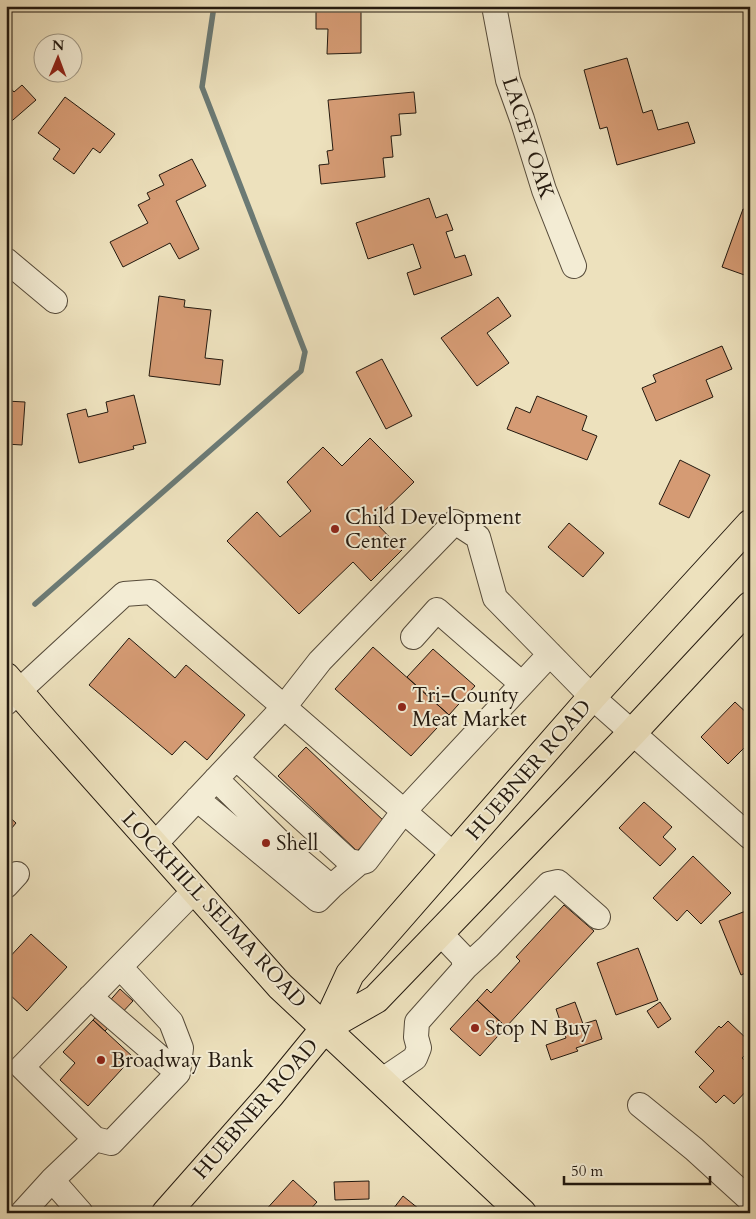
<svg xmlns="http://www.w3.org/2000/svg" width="756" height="1219" viewBox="0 0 756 1219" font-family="Cardo,serif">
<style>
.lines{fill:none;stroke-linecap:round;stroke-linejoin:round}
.stream{stroke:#6b7a75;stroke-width:5.5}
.building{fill:#d59b74;stroke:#23190f}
.minor-casing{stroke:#564b3a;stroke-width:26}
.major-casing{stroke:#23190f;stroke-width:30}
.minor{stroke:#f3ecd4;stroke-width:24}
.major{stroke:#ede1bd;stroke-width:28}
.poi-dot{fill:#8f2418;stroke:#f3ecd4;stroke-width:2}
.labels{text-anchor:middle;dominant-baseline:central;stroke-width:4;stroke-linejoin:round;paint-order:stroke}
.street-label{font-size:21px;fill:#23190f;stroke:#f3ecd4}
.poi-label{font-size:21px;fill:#23190f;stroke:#f3ecd4;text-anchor:start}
</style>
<rect width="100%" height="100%" fill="#ede1bd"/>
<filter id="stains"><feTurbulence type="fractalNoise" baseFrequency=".004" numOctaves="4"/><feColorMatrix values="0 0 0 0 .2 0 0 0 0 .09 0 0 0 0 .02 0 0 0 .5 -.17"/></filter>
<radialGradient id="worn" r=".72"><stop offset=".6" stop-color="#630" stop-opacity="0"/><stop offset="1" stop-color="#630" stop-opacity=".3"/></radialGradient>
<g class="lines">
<path class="stream" d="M35,604L301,371L305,352L202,87L214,6"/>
</g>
<path class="building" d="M307,6H385H361V53L327,54L328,29H316V8H307Z
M627,58L643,113L652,110L658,130L688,122L695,143L617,165L607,127L600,129L584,70Z
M6,83L14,92L22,85L36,100L6,126Z
M414,92L416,113L399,114L401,135L391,136L393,157L383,158L385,177L321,184L319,165L329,164L327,151L333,150L328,100Z
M65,97L115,134L100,153L93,148L74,174L53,159L60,149L38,133Z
M192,159L206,186L176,201L199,249L179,259L170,243L123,267L110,242L148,223L138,205L150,199L147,193L164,185L159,175Z
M429,198L436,218L447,214L453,230L446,232L455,258L465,255L472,275L414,295L407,273L421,268L413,244L368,259L356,223Z
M743,209L750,211V277L722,267Z
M159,296L185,300L184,307L211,310L205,358L223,360L220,385L149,376Z
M498,297L511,316L487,333L509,363L477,386L441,338Z
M722,346L732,369L706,380L713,397L656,421L642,388L656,382L653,375Z
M382,359L412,416L386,429L356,372Z
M134,395L146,443L133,446L134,449L79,463L67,414L86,409L88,417L108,412L106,402Z
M537,396L587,416L582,430L597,436L587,460L507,429L516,407L530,413Z
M6,401L25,402L22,445L6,444Z
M370,438L414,482L374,521L402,550L371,581L353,562L299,614L227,541L257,512L280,537L311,511L287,482L323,447L342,466Z
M680,460L710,475L689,518L659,504Z
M569,523L604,553L583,577L548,547Z
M129,638L175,678L186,665L245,715L207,760L185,741L172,755L89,685Z
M373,647L449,715L411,756L335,689Z
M433,649L475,686L449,715L407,677Z
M735,702L750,716V742L728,764L701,737Z
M306,747L385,822L357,851L278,776Z
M644,802L672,827L663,837L676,849L660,866L619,828Z
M6,814L16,823L6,835Z
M693,856L731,893L701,924L687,910L677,921L653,898Z
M564,905L594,931L506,1027L477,1000L487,989L491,993L520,961L516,957Z
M746,911L750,919V971L741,975L719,921Z
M31,934L67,967L27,1011L6,991V961Z
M638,948L658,1000L616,1015L597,963Z
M120,989L133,1001L105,1031L93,1020Z
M477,1000L506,1027L480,1056L450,1029Z
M575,1002L583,1024L596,1020L602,1039L576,1048L578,1051L551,1060L546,1045L566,1038L556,1009Z
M660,1002L671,1019L658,1028L647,1011Z
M93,1020L133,1057L88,1106L60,1080L75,1063L63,1052Z
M728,1021L750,1042V1050L742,1058L750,1065V1087L734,1104L724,1095L716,1103L699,1087L714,1071L695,1052L719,1026L721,1028Z
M293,1180L317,1202L307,1213H263Z
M369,1181V1199L335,1200L334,1182Z
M403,1196L424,1213H390Z"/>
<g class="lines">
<g class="minor-casing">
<path id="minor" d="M494,6L508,80L522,119L544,190L574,266
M6,260L55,301
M413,637L437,610L522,684
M6,703L124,594L151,592L284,707L320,661L455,522L478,537L495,598L592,697L750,837
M236,758L349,861L359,863L366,861L404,811L550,654
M216,779L293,855L331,887L359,863
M197,799L318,900L331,887
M154,845L284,707L454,855
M6,886L17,874
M465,968L488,947L549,884L558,882L598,917
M90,997L178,1073
M381,1081L415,1058L419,1048L416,1037L417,1022L465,968L463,957L440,933
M640,1105L694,1149L750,1200
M95,1139L111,1143L178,1073L181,1048L171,1022L120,967
M22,1213L52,1180
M81,1213L52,1180L95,1139L22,1067L194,891"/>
</g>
<g class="major-casing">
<path id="major" d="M6,677L44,721L280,986L522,1213
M325,1028L376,999L632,733L750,606
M166,1213L271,1094L325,1028L350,974L592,697L750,524"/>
</g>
<use href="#minor" class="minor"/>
<use href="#major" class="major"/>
</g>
<g class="poi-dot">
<circle cx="335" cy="529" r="5"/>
<circle cx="402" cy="707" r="5"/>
<circle cx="266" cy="843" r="5"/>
<circle cx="475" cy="1028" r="5"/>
<circle cx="101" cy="1060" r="5"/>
</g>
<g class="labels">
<g class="street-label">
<text transform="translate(528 138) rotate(72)">LACEY OAK</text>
<text transform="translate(529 770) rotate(-49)">HUEBNER ROAD</text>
<text transform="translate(214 910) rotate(47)">LOCKHILL SELMA ROAD</text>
<text transform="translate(256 1109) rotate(-49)">HUEBNER ROAD</text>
</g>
<g class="poi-label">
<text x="345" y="517">Child Development<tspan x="345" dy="24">Center</tspan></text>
<text x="412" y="695">Tri-County<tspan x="412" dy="24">Meat Market</tspan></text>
<text x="276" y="843">Shell</text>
<text x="485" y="1028">Stop N Buy</text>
<text x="111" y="1060">Broadway Bank</text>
</g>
</g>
<rect width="756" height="1219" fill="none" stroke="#ede1bd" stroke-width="25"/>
<rect x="8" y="8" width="741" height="1204" fill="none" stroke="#23190f" stroke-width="2.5"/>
<rect x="12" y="12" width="731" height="1194" fill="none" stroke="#23190f"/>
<g transform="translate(58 58) rotate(1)"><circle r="24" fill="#f3ecd4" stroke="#a09885"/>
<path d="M0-4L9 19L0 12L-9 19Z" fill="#8f2418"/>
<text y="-8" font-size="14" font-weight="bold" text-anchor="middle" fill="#23190f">N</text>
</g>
<path d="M564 1176v8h146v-8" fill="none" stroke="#23190f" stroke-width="2.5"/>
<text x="571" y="1176" font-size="15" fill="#23190f" stroke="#f3ecd4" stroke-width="4" paint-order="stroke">50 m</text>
<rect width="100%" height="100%" filter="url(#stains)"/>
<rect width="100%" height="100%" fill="url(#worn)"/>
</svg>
